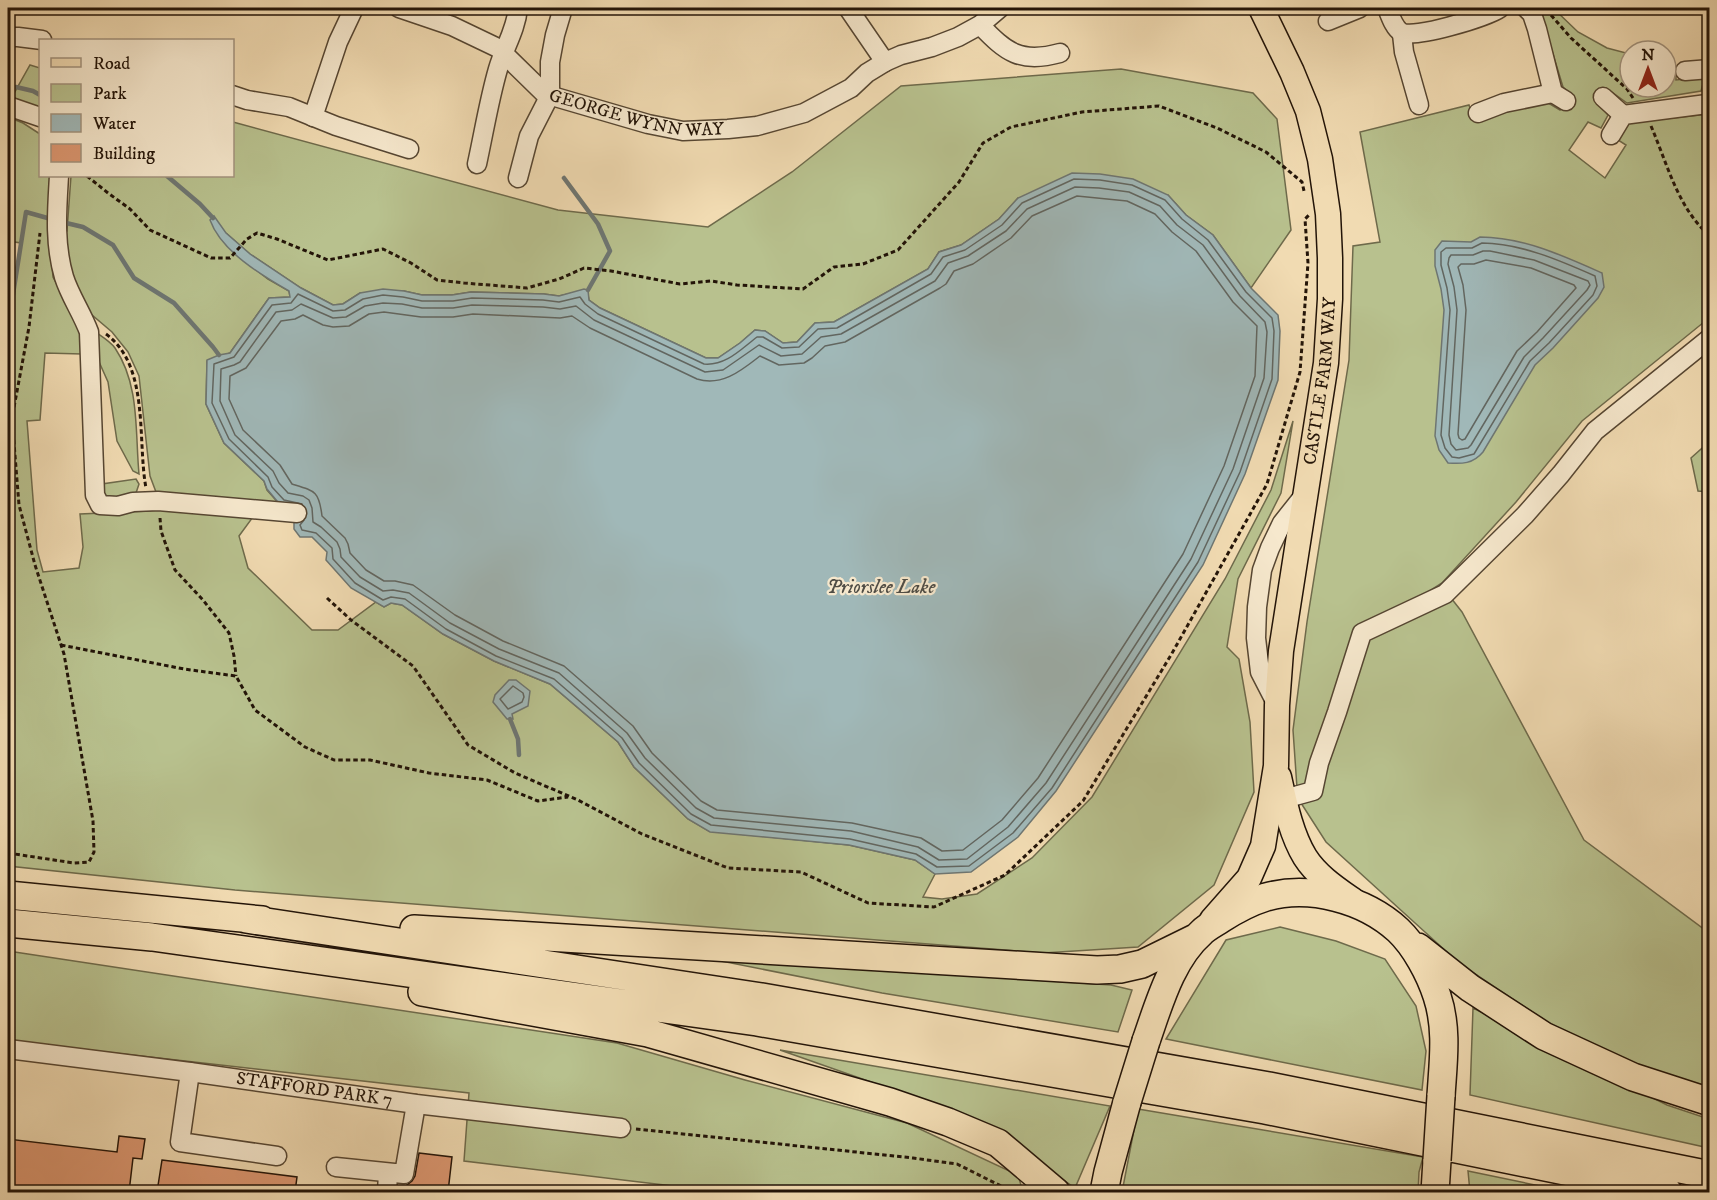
<svg xmlns="http://www.w3.org/2000/svg" width="1717" height="1200" viewBox="0 0 1717 1200" font-family="'IM FELL DW Pica',serif">
<style>
.green{fill:#b8c18e;stroke:#6e6a4b;stroke-width:1.5}
.water{fill:#a0b8b8;stroke:#6e7672;stroke-width:1.5}
.lines{fill:none;stroke-linecap:round;stroke-linejoin:round}
.shore{stroke:#626660;stroke-width:1.5}
.stream{stroke:#6e7672;stroke-width:4.5}
.building{fill:#dc9771;stroke:#231408;stroke-width:1.5}
.minor-casing{stroke:#564632;stroke-width:21}
.major-casing{stroke:#231408;stroke-width:27}
.highway-casing{stroke:#231408;stroke-width:30}
.path{stroke:#231408;stroke-width:3;stroke-dasharray:4.5 3;stroke-linecap:butt}
.minor{stroke:#f6e8cd;stroke-width:18}
.major{stroke:#f1dbb2;stroke-width:24}
.highway{stroke:#f1dbb2;stroke-width:27}
.highway-bridge-casing{stroke:#231408;stroke-width:30;stroke-linecap:butt}
.highway-bridge{stroke:#f1dbb2;stroke-width:27}
.labels{text-anchor:middle;dominant-baseline:central;stroke-width:4.5;stroke-linejoin:round;paint-order:stroke}
.street-label{font-size:18px;fill:#231408;stroke:#f6e8cd}
.water-label{font-size:20px;font-style:italic;fill:#4f4d46;stroke:#f6e8cd}
</style>
<rect width="100%" height="100%" fill="#f1dbb2"/>
<filter id="stains"><feTurbulence type="fractalNoise" baseFrequency=".00333" numOctaves="4"/><feColorMatrix values="0 0 0 0 .2 0 0 0 0 .09 0 0 0 0 .02 0 0 0 .5 -.17"/></filter>
<radialGradient id="worn" r=".72"><stop offset=".6" stop-color="#630" stop-opacity="0"/><stop offset="1" stop-color="#630" stop-opacity=".3"/></radialGradient>
<path class="green" d="M1535,8H1553L1578,32L1607,48L1630,54V67L1627,68V77H1630V87H1666V76L1676,75V80L1705,77L1701,91L1627,103L1606,88L1594,98L1608,115L1601,128L1588,122L1569,150L1605,178L1626,145L1618,140L1627,123L1709,114V318L1582,421L1516,502L1442,583L1411,603L1359,627L1309,784L1297,788L1293,730L1307,622L1349,360L1353,246L1380,242L1360,132L1469,105L1474,121L1545,101L1560,110L1574,97L1563,87L1546,31Z
M30,65L40,68V109L12,97Z
M1121,69L1253,93L1277,119L1291,230L1251,288L1213,235L1186,215L1168,195L1018,198L999,219L961,245L939,252L928,269L834,322L815,323L797,342L783,343L765,331L755,330L740,343L718,358H706L600,308L589,300L587,290L559,296L544,294L471,292L452,295H422L404,291L360,293L343,304L333,305L301,288L250,254L226,233L233,252L268,279L289,291L290,297L269,298L230,353L207,361L206,404L224,443L264,481L267,490L282,507L156,492L150,476L139,376L128,352L112,332L85,309L73,283L60,231H67L71,176H232L233,122L558,210L708,227L792,172L901,86Z
M8,117L23,123L40,134V176H54L50,243L53,277L79,325L82,354L45,353L40,420L27,421L37,550L43,572L79,568L83,547L80,514L149,511L166,509L253,517L239,536L248,568L312,630H338L376,602L384,607L391,603L402,605L443,634L494,661L550,684L618,742L634,767L688,819L709,831L849,845L915,860L935,874L923,897L942,899L977,894L1032,858L1092,797L1225,579L1271,490L1293,421L1281,493L1238,579L1227,647L1239,659L1250,722L1254,792L1214,885L1138,947L1043,953L235,890L8,866V326L21,243L8,241Z
M94,331C101,336 110,341 115,348C140,385 135,432 139,474L133,471L117,441L108,382L96,355Z
M1709,442V456L1706,460V478L1709,480V492L1698,491L1691,458Z
M136,479L139,484L136,493L129,499L103,498L102,484Z
M1451,598L1462,612L1584,840L1709,933V1091L1574,1040L1459,963L1326,842L1301,803L1323,776L1368,638Z
M1280,927L1336,941L1385,959L1416,1006L1426,1051L1422,1090L1166,1039L1226,940Z
M8,951L617,1043L745,1080L907,1123L1018,1175L1023,1192H723L464,1161L469,1093L8,1041Z
M706,958L1111,985L1132,990L1118,1032L882,993Z
M1473,1008L1667,1105L1709,1119V1148L1470,1095Z
M780,1050L1110,1106L1075,1188L995,1132L956,1112Z
M1138,1109L1423,1157L1419,1172L1418,1192H1122Z
M1468,1171L1569,1192H1470Z"/>
<path class="water" d="M1072,173L1100,174L1133,179L1168,195L1186,215L1213,235L1251,288L1278,315L1280,331L1278,380L1245,474L1203,565L1056,791L1018,837L971,872L935,874L915,860L849,845L710,832L688,819L634,767L618,742L550,684L494,661L443,634L402,605L391,603L384,607L351,588L326,560L327,552L312,537H300L294,529V518L282,507L267,489L264,481L224,443L206,404L207,360L219,355L230,353L269,298L290,297L289,291C261,275 221,251 210,220L214,216L226,233L250,254L301,288L333,305L343,304L360,293L383,289L404,291L422,295H452L471,292L544,294L559,296L584,289L588,290L589,300L600,308L706,358H718L740,343L755,330L765,331L783,343L797,342L815,323L834,322L928,269L939,252L961,245L999,219L1018,198Z
M1480,237C1523,237 1564,256 1602,273L1604,287L1598,298L1553,348L1535,365L1483,452C1473,464 1462,464 1448,463L1439,450L1435,436L1444,310L1441,289L1435,266V250L1442,241L1471,242Z
M509,680H516L530,691L528,706L512,714L513,719H507L493,702L495,695Z"/>
<g class="lines">
<path class="shore" d="M1075,187L1099,188L1129,192L1160,206L1177,225L1203,245L1240,296L1265,322L1267,332L1264,378L1233,469L1191,559L1046,783L1008,827L967,859L939,860L918,847L851,831L714,818L696,808L645,758L627,733L559,673L499,649L450,623L409,593L393,590L383,591L360,577L341,557L340,549L337,542L321,527L313,522L312,508L309,500L303,496L288,493L279,483L273,471L235,435L220,401L221,369L234,365L240,362L276,312L292,310L301,304L333,318L346,317L365,306L383,303L402,304L422,308H453L472,305L543,307L560,309L576,306L594,320L705,372L723,370L759,345L781,356L802,354L821,337L841,334L935,281L948,263L968,256L1006,231L1027,209Z
M1077,196L1127,201L1155,214L1172,232L1196,251L1233,302L1257,326L1255,376L1224,466L1183,554L1038,778L1002,820L963,850L942,851L921,838L852,823L717,810L701,801L652,753L633,726L564,666L503,641L455,615L413,585L395,581H384L366,570L350,553L348,544L345,538L322,516C319,491 315,491 292,484L280,465L243,430L229,399L230,376L246,368L281,321L295,319L303,315L323,325L333,327L349,326L369,314L384,312L421,317H453L473,314L560,318L572,316L590,328L697,379C722,387 742,370 760,356L779,365L804,363L812,358L825,346L845,342L940,288L946,284L954,271L973,264L1011,238L1032,216Z
M1482,243C1520,243 1561,261 1595,276L1597,286L1593,295L1549,343L1530,361L1474,454L1459,458L1452,457L1445,448L1441,435L1450,310L1447,288L1441,265V252L1446,248H1472Z
M1483,251H1490L1534,260L1588,281L1590,285L1587,290L1543,338L1524,357L1471,445L1468,448L1456,450L1451,444L1449,435L1457,310L1454,287L1448,264L1449,258L1451,255H1473Z
M1486,260L1531,268L1574,285L1576,288L1537,332L1517,351L1465,439L1462,440L1459,438L1458,434L1466,310L1463,285L1458,267L1461,264H1474Z
M302,504L284,500L272,487L268,477L229,439L212,403L214,364L234,357L272,305L291,303L298,294L333,311L345,310L363,299L383,295L403,297L422,301H453L472,298L543,300L559,302L580,297L585,304L598,314L704,364C726,366 741,349 757,337H763L782,348L799,347L818,329L837,328L931,274L943,257L965,250L1002,225L1022,203L1074,179L1100,180L1132,185L1165,200L1182,219L1208,240L1246,292L1272,318L1274,331L1272,379L1240,472L1198,562L1052,788L1013,833L969,866L937,867L916,854L850,839L711,825L691,814L639,763L622,738L554,679L496,656L446,629L405,599L391,597L383,600L355,583L333,559L332,548L316,533L302,530L300,525L304,520
M513,686L523,693L524,697L522,702L508,709L500,699Z"/>
<path class="stream" d="M16,87L33,91L40,95
M167,176L200,204L213,218
M564,178L598,224L610,251L588,290
M62,222L83,227L113,245L134,278L174,303L213,347L219,355
M8,326L26,212L51,219
M510,719L518,739L519,755"/>
</g>
<path class="building" d="M119,1136L145,1139L142,1159L133,1158L129,1192H8V1139L117,1152Z
M419,1153L452,1157L448,1192H406L407,1185L412,1181L415,1176Z
M162,1160L297,1177L295,1192H157Z"/>
<g class="lines">
<g class="minor-casing">
<g id="minor">
<path id="s1" d="M399,8L452,26L498,48L545,94L648,124L683,131L728,129L757,126L804,113L851,88L867,73L885,62L901,55L932,47L958,37L980,25L1000,8"/>
<path d="M848,8L885,62"/>
<path d="M1387,8C1390,15 1394,28 1401,32C1412,40 1487,17 1500,8"/>
<path d="M1526,8L1532,14L1537,29L1553,93L1566,101"/>
<path d="M1328,21L1360,8"/>
<path d="M980,25C1006,52 1020,64 1060,53"/>
<path d="M1402,34L1404,52L1419,105"/>
<path d="M8,37H18L42,40"/>
<path d="M1685,71L1710,69"/>
<path d="M232,95L247,100L289,107L336,126L409,149"/>
<path d="M1603,97L1623,115"/>
<path d="M8,106L40,117"/>
<path d="M1478,113L1504,103L1553,93"/>
<path d="M313,117L338,42L354,8"/>
<path d="M1611,135L1623,115L1707,104L1710,102"/>
<path d="M477,164C484,132 489,100 498,69C504,48 516,30 518,8"/>
<path d="M59,176C57,210 54,243 64,277C70,296 82,313 89,332L95,495L100,505L118,506L133,502L158,501L297,513"/>
<path d="M518,178L529,136L550,95V62L555,35L563,8"/>
<path d="M1277,705L1260,672L1256,638L1257,607L1262,570L1270,548L1282,523L1305,494"/>
<path d="M1284,799L1313,791L1319,763L1337,712L1362,633L1445,594L1525,515L1561,474L1595,431L1710,338"/>
<path id="s2" d="M8,1049L190,1072L416,1104L621,1128"/>
<path d="M190,1072L180,1142L277,1156"/>
<path d="M336,1167L404,1174L416,1104"/>
<path d="M387,1192L388,1173"/>
</g>
</g>
<g class="major-casing">
<g id="major">
<path d="M1279,777C1285,804 1291,834 1305,857C1317,876 1337,889 1354,901"/>
<path id="s3" d="M1212,920L1249,878L1263,846L1276,766L1277,705L1281,651L1326,363L1330,299V258L1328,214L1320,159L1308,111L1292,72L1261,8"/>
</g>
</g>
<g class="highway-casing">
<path id="highway" d="M8,895L262,920
M246,919L762,997L1269,1086L1710,1175
M8,923L152,937L757,1022L1265,1110L1668,1192
M414,929L1097,970L1120,969L1142,964L1197,937
M1418,947L1470,988L1544,1036L1633,1077L1710,1102
M422,992L648,1033L890,1102L948,1122L998,1143L1056,1192
M1146,1041C1159,1004 1171,959 1202,932C1207,927 1215,923 1221,919C1235,910 1250,902 1266,897C1310,885 1364,899 1398,930C1415,946 1430,974 1437,996C1448,1029 1443,1063 1441,1096
M1104,1192L1108,1172L1127,1102
M1435,1192L1437,1160"/>
</g>
<path class="path" d="M1551,15L1571,38L1627,89L1633,98
M1651,126C1667,163 1678,209 1710,236
M87,176L108,193L130,209L150,230L211,258H230L247,239L257,233L277,239L328,260L383,249L411,263L437,280L464,283L527,288L559,279L584,268L611,271L680,284L711,281L737,285L803,289L834,267L863,264L898,250L959,182L983,143L1011,127L1082,112L1159,106L1217,128L1266,152L1302,182L1304,191
M106,334C150,366 137,440 146,488
M160,518L161,531L175,570L203,600L229,633L234,656L236,676
M327,598L351,620L413,666L468,745L515,773L578,800L642,834L728,868L801,872L868,903L934,907L1005,875L1083,801L1171,655L1267,484L1300,372L1308,263L1305,219L1309,215
M61,645L184,669L236,676L255,710L305,747L334,760H370L429,773L487,780L538,801L568,797
M8,853L74,863L89,862L94,852L93,821L64,654L35,565L19,505L12,418L29,327L40,233
M636,1129L913,1158L957,1164L1013,1192"/>
<use href="#minor" class="minor"/>
<use href="#major" class="major"/>
<use href="#highway" class="highway"/>
<g class="highway-bridge-casing">
<path id="highway-bridge" d="M1127,1102L1146,1041
M1437,1160L1441,1096"/>
</g>
<use href="#highway-bridge" class="highway-bridge"/>
</g>
<g class="labels">
<g class="street-label">
<text stroke="none"><textPath href="#s1" startOffset="267">GEORGE WYNN WAY</textPath></text>
<text stroke="none"><textPath href="#s3" startOffset="560">CASTLE FARM WAY</textPath></text>
<text stroke="none"><textPath href="#s2" startOffset="309">STAFFORD PARK 7</textPath></text>
</g>
<g class="water-label">
<text x="881" y="587">Priorslee Lake</text>
</g>
</g>
<rect width="1717" height="1200" fill="none" stroke="#f1dbb2" stroke-width="30"/>
<rect x="9" y="9" width="1699" height="1182" fill="none" stroke="#231408" stroke-width="3"/>
<rect x="15" y="15" width="1687" height="1170" fill="none" stroke="#231408" stroke-width="1.5"/>
<rect x="39" y="39" width="195" height="138" fill="#f6e8cd" stroke="#a2937e" stroke-width="1.5"/>
<rect x="51" y="58" width="30" height="9" fill="#f1dbb2" stroke="#a2937e" stroke-width="1.5"/>
<text x="93" y="69" font-size="18" fill="#231408">Road</text>
<rect x="51" y="84" width="30" height="18" fill="#b8c18e" stroke="#a2937e" stroke-width="1.5"/>
<text x="93" y="99" font-size="18" fill="#231408">Park</text>
<rect x="51" y="114" width="30" height="18" fill="#a0b8b8" stroke="#a2937e" stroke-width="1.5"/>
<text x="93" y="129" font-size="18" fill="#231408">Water</text>
<rect x="51" y="144" width="30" height="18" fill="#dc9771" stroke="#a2937e" stroke-width="1.5"/>
<text x="93" y="159" font-size="18" fill="#231408">Building</text>
<g transform="translate(1648 69)"><circle r="28" fill="#f6e8cd" stroke="#a2937e" stroke-width="1.5"/>
<path d="M0-4.5L10 22L0 15L-10 22Z" fill="#8f2418"/>
<text y="-9" font-size="16" font-weight="bold" text-anchor="middle" fill="#231408">N</text>
</g>
<rect width="100%" height="100%" filter="url(#stains)"/>
<rect width="100%" height="100%" fill="url(#worn)"/>
</svg>
